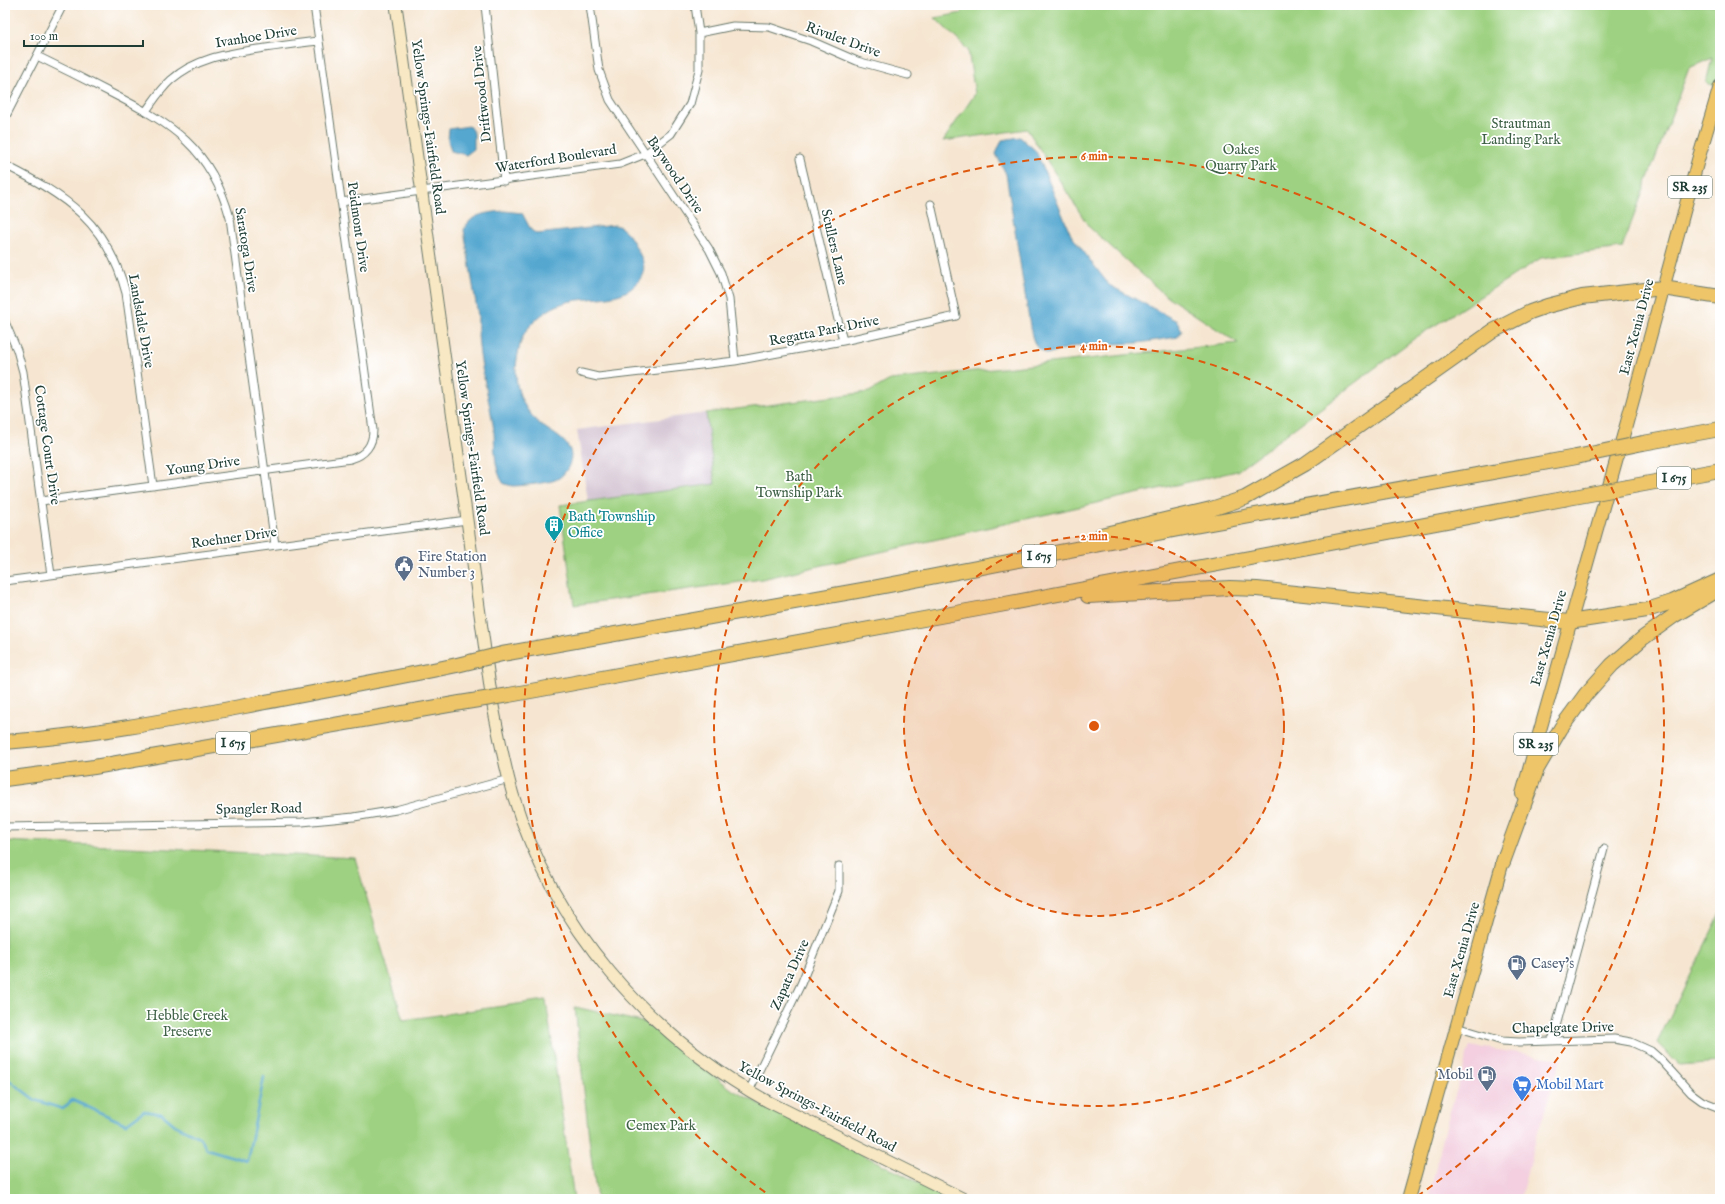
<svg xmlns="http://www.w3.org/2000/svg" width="1725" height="1204" viewBox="0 0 1725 1204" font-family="'IM FELL English',serif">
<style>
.built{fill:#f3cfdf}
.industrial{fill:#cfbdce}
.green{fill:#9ed181;stroke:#5e875a}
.water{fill:#55a7d0;stroke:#3a7282}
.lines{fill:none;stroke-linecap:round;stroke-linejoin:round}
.stream{stroke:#55a7d0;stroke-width:2.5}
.minor-casing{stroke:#6a786b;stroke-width:9}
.secondary-casing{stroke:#6a786b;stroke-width:13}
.primary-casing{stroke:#6a786b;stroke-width:14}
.motorway-casing{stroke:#6a786b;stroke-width:16}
.minor{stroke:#fff;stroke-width:7}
.secondary{stroke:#f8e8c3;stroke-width:11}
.primary{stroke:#eec569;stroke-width:12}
.motorway{stroke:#eec569;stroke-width:14}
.motorway-bridge-casing{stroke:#6a786b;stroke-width:16;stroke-linecap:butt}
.motorway-bridge{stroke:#eec569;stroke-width:14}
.ring{fill:none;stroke:#de580e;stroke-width:2;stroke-dasharray:7 5}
.labels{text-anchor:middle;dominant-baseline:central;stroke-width:3.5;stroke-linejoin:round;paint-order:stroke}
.shield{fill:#fff;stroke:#627771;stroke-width:1}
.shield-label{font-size:13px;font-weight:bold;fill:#1f3d34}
.street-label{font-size:14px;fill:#1f3d34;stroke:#fff}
.park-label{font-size:14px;fill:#3f6247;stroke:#fff}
.culture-label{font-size:14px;fill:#0d838f;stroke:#fff;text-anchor:start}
.service-label{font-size:14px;fill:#4e5e75;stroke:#fff;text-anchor:start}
.shop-label{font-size:14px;fill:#366cbe;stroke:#fff;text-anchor:start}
.centre{fill:#de580e;stroke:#fff;stroke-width:2}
.ring-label{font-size:12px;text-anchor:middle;font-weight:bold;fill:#de580e;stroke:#fff;stroke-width:3.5;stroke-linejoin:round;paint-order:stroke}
</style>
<rect width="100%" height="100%" fill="#fff"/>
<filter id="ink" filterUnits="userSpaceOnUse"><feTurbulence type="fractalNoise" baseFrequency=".025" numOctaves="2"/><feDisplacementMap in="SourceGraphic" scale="8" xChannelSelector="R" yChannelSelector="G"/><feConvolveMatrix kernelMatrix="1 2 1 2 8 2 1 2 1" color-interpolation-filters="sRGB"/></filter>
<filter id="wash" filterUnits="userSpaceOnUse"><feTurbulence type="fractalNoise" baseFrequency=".012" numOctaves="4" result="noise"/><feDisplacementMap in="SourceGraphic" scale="16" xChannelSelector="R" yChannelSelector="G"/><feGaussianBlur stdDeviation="0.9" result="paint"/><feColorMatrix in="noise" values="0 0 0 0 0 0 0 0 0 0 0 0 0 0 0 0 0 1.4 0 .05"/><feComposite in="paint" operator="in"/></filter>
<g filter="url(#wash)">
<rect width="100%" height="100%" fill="#f6e6d1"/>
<path class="built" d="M1470,1046L1561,1059L1536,1139L1520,1199H1428L1448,1118Z"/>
<path class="industrial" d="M706,413L716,484L588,501L577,430Z"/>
<path class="green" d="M961,5H1720V87L1706,83L1712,58L1689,68L1622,248L1541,258L1415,338L1237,471L762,579L574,605L560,505L715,484L706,413L869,392L890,380L1238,343L1165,295L1089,227L1027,129L943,141L975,94L968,50L935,18L962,13Z
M5,841L355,858L403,1020L546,1000L574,1199H5Z
M1720,914V1062L1679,1065L1657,1043Z
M575,1007L646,1023L734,1091L952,1199H597L591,1156Z"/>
<path class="water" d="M469,126L474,133V149L466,155L451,151L448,140L449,129Z
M1020,137L1036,151L1071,235L1109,285L1177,321L1182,330L1178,337L1138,343L1079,345L1047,354C1033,346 1033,341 1030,326L1006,174L996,154L1002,140Z
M504,211L522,213L531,230L537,234L615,225C626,228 632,239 637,249C643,260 647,268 640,279C625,304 587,295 564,303C548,308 533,320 524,334C521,340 519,348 518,354C512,380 519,405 539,423C549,432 562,436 569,448C575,459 566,476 555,480C549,483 519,486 513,486C510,486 507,484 504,484C492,467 496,444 493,424C487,388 476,353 478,316L464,230C471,213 487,213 504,211Z"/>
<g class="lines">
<path class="stream" d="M5,1077L35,1100L63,1109L72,1100L126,1124L144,1111L162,1114L175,1125L199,1137L207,1149L247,1161L264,1077"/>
</g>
</g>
<g filter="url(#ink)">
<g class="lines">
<g class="minor-casing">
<path id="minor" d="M485,5L504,181
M590,5L599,70L610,100L709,249L721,273L729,299L735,361
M699,33L733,26L769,27L811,41L857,61L908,75
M37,56C62,68 86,80 111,93C172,124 211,148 230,218L275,545
M146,111C154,100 161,89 171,80C196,58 226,54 258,49C279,46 299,43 319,41
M5,118L63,5
M800,159L843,341
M5,165C66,196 107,222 126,293L153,486
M341,202L620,164L645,154L671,134L690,104L699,70V33L695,5
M5,322L17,350L23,372L51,575
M581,373L598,377L735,361L843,341L956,316L931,204
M41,501L351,459C365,455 373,445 373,430L314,5
M5,581L467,520
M5,827L302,822L354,817L396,810L509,779
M1456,1027L1502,1041L1519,1042L1614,1039L1631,1042L1651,1051L1660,1059L1691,1093L1702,1101L1720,1108
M1552,1041L1604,849
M749,1091L801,984L839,891V866"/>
</g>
<g class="secondary-casing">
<path id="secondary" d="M396,5L492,701C498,732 504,764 513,795C554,927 647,1034 767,1101L964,1199"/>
</g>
<g class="primary-casing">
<path id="primary" d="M1522,794L1627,422L1698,160L1720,86
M1408,1199L1505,854"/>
</g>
<g class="motorway-casing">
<path id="motorway" d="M1643,443L1720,429
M1628,487L1720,470
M1101,535L1211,509L1245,498L1305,464L1493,331L1530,312L1547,306L1582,297L1663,288L1720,297
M1088,596L1230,588L1257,589L1569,622L1647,610L1672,602L1720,580
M502,654L868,589L1189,527L1576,457
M509,695L989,607L1563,499
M5,742C86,736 166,721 245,706C316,692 386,680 457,665
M5,779L94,767L460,703
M1503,862L1537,769L1561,728L1586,694L1612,665L1643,638L1675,615L1716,591"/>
</g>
<use href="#minor" class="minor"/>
<use href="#secondary" class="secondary"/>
<use href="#primary" class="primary"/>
<use href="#motorway" class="motorway"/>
<g class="motorway-bridge-casing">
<path id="motorway-bridge" d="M1576,457L1643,443
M1563,499L1628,487
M457,665L502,654
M460,703L509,695"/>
</g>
<use href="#motorway-bridge" class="motorway-bridge"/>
</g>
</g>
<circle cx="1094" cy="726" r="190" fill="#de580e" fill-opacity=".12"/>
<g class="ring">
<circle cx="1094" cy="726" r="190"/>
<circle cx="1094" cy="726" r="380"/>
<path d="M775 1199A570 570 0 1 1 1413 1199"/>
</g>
<defs>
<g id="building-pin" transform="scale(1)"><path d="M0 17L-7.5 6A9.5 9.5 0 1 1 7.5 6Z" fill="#0f9aa8" stroke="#fff"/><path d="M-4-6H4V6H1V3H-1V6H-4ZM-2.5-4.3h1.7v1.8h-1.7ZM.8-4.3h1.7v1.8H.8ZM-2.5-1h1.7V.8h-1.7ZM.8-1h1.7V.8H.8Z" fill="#fff"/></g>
<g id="civic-pin" transform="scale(1)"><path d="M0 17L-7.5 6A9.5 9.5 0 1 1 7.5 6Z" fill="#5c6f8a" stroke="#fff"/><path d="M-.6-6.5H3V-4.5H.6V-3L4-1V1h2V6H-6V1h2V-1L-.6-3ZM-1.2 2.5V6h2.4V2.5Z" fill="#fff"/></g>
<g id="fuel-pin" transform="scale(1)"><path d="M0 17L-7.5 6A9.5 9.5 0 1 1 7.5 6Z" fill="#5c6f8a" stroke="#fff"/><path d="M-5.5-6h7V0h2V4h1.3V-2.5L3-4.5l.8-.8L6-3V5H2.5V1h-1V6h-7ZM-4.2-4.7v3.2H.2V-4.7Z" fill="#fff"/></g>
<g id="supermarket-pin" transform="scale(1)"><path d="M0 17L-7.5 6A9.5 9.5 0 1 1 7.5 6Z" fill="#3f7fe0" stroke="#fff"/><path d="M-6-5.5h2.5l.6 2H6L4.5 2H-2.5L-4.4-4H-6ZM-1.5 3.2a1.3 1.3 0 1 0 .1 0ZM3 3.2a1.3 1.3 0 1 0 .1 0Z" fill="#fff"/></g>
</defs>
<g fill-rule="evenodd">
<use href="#building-pin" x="554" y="525"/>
<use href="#civic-pin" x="404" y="565"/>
<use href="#fuel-pin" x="1517" y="964"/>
<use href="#fuel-pin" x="1487" y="1075"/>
<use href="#supermarket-pin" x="1522" y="1085"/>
</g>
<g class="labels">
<g class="shield">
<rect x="1668" y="176" width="44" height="22" rx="3"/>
<rect x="1657" y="467" width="34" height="22" rx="3"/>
<rect x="1022" y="545" width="34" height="22" rx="3"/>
<rect x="216" y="732" width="34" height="22" rx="3"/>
<rect x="1514" y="733" width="44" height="22" rx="3"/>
</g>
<g class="shield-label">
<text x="1690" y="187">SR 235</text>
<text x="1674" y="478">I 675</text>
<text x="1039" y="556">I 675</text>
<text x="233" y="743">I 675</text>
<text x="1536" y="744">SR 235</text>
</g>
<g class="street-label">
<text transform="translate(256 37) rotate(-9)">Ivanhoe Drive</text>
<text transform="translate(843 40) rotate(20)">Rivulet Drive</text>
<text transform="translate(482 94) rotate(-96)">Driftwood Drive</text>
<text transform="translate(428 127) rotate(82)">Yellow Springs-Fairfield Road</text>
<text transform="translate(556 159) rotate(-9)">Waterford Boulevard</text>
<text transform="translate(675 175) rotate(56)">Baywood Drive</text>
<text transform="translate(358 227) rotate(82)">Peidmont Drive</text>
<text transform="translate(834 247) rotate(77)">Scullers Lane</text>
<text transform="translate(246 250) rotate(81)">Saratoga Drive</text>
<text transform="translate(141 321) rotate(80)">Landsdale Drive</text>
<text transform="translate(1637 327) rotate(-75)">East Xenia Drive</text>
<text transform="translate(824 331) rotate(-11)">Regatta Park Drive</text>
<text transform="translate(47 445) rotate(82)">Cottage Court Drive</text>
<text transform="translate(472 448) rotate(82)">Yellow Springs-Fairfield Road</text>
<text transform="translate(203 466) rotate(-8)">Young Drive</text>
<text transform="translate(234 538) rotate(-8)">Roehner Drive</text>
<text transform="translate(1549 638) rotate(-74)">East Xenia Drive</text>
<text transform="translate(259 809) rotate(-1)">Spangler Road</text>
<text transform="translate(1462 950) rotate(-74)">East Xenia Drive</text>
<text transform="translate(790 975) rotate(-66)">Zapata Drive</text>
<text transform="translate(1563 1028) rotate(-1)">Chapelgate Drive</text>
<text transform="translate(817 1107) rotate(28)">Yellow Springs-Fairfield Road</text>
</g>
<g class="park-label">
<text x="1521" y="124">Strautman<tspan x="1521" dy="16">Landing Park</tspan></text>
<text x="1241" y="150">Oakes<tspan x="1241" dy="16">Quarry Park</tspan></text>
<text x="799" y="477">Bath<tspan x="799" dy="16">Township Park</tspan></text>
<text x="187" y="1016">Hebble Creek<tspan x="187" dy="16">Preserve</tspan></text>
<text x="661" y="1126">Cemex Park</text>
</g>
<g class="culture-label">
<text x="568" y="517">Bath Township<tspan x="568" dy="16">Office</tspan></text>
</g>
<g class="service-label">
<text x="418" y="557">Fire Station<tspan x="418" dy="16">Number 3</tspan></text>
<text x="1531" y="964">Casey’s</text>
<text x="1473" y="1075" text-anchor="end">Mobil</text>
</g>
<g class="shop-label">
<text x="1536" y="1085">Mobil Mart</text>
</g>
</g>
<circle cx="1094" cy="726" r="6" class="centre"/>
<g class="ring-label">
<text x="1094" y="160">6 min</text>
<text x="1094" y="350">4 min</text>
<text x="1094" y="540">2 min</text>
</g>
<rect width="1725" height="1204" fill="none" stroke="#fff" stroke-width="20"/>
<path d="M24 40v6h119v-6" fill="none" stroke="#1f3d34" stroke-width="2"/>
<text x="30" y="40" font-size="12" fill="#1f3d34" stroke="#ffffff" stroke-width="3" paint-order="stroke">100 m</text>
</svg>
